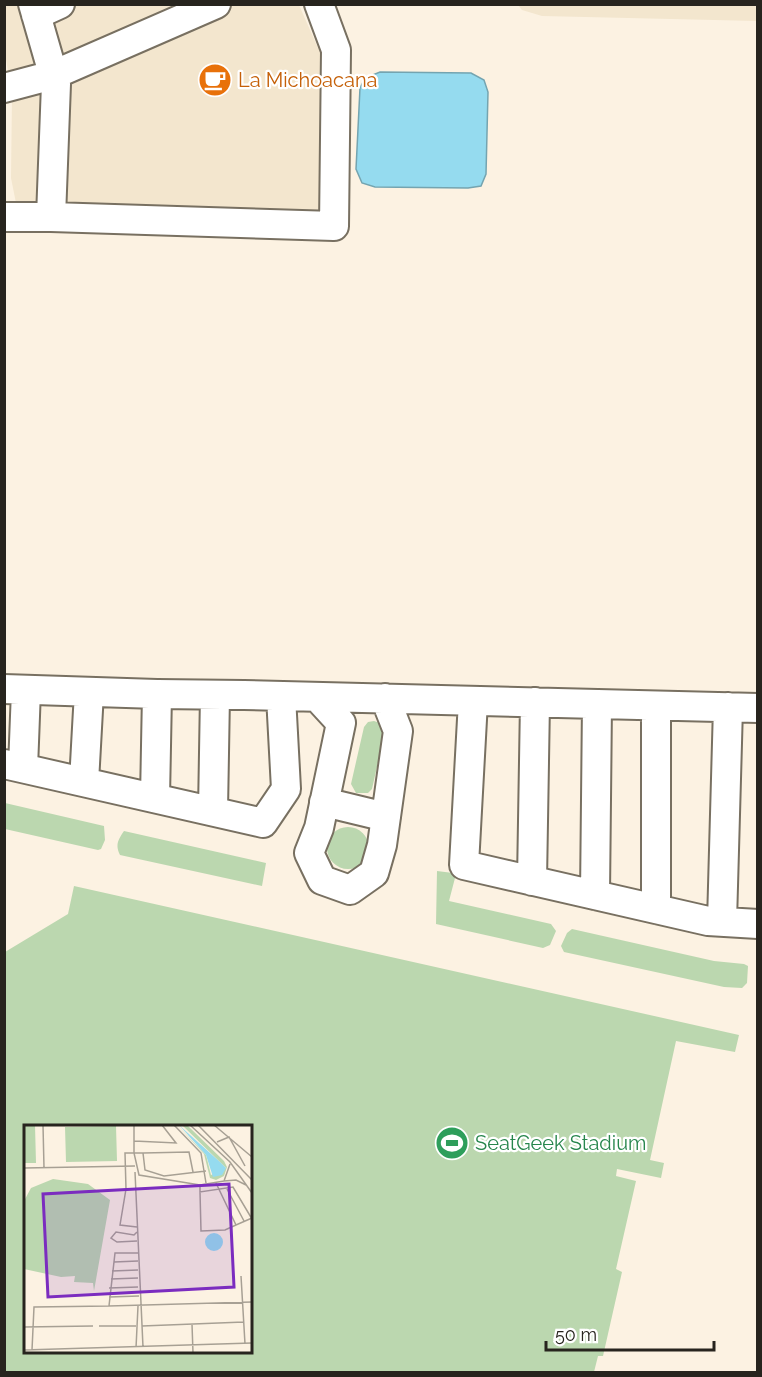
<svg xmlns="http://www.w3.org/2000/svg" width="762" height="1377" viewBox="0 0 762 1377" font-family="Raleway,sans-serif">
<style>
.built{fill:#f3e6ce}
.green{fill:#bbd7af;fill-rule:evenodd}
.water{fill:#95dbef;stroke:#74a4b0;stroke-width:1.5}
.lines{fill:none;stroke-linecap:round;stroke-linejoin:round}
.minor-casing{stroke:#787061;stroke-width:32}
.minor{stroke:#fff;stroke-width:28}
.labels{text-anchor:middle;dominant-baseline:central;stroke-width:4.5;stroke-linejoin:round;paint-order:stroke}
.food-label{font-size:20px;fill:#c56008;stroke:#fff;text-anchor:start}
.leisure-label{font-size:20px;fill:#27864d;stroke:#fff;text-anchor:start}
.inset-road{fill:none;stroke:#a7a094;stroke-width:1.5}
.view{fill:#7b2cbf;fill-opacity:0.15;stroke:#7b2cbf;stroke-width:3}
.inset-edge{fill:none;stroke:#27241e;stroke-width:3}
</style>
<rect width="100%" height="100%" fill="#fcf2e2"/>
<path class="built" d="M4,5H299L318,48L340,55L331,212L20,223L11,178L12,96L5,53Z
M518,5H757V21L542,16L522,10Z"/>
<path class="green" d="M374,721L380,723L385,731L372,789L368,793H356L351,784L364,727L368,722Z
M5,803L104,826L105,840L101,849L98,850L5,829Z
M327 848a21 21 0 1 1 42 0a21 21 0 1 1-42 0Z
M124,831L266,863L262,886L120,855C115,845 118,840 124,831Z
M437,871L453,873L455,878L449,901L551,924L556,931L550,945L543,948L436,924Z
M74,886L739,1035L735,1052L676,1041L650,1160L664,1163L661,1178L617,1169L616,1176L636,1181L616,1269L622,1272L603,1356H598L594,1372H5V952L68,914ZM26,1126H250V1352H26Z
M572,929L714,961L744,964L748,966L747,983L742,988L724,987L564,952L561,946L567,933Z"/>
<path class="water" d="M380,72L471,73L484,80L488,92L486,174L481,186L468,188L375,187L362,183L356,169L360,88L365,78Z"/>
<g class="lines">
<g class="minor-casing">
<path id="minor" d="M36,15L60,4
M4,88L53,75L216,4
M4,217H51L56,84L33,4
M51,217L334,226L336,50L319,4
M4,689L157,694L244,695L758,708
M318,698L341,723L319,828L309,853L322,880L350,890L374,873L382,845L398,731L385,698
M473,701L464,865L708,921L758,924
M4,764L263,823L286,789L281,696
M23,768L26,690
M84,782L89,692
M155,798L157,694
M324,802L386,817
M213,811L215,695
M532,881L535,702
M595,895L597,704
M656,909V706
M722,922L728,707"/>
</g>
<use href="#minor" class="minor"/>
</g>
<defs>
<g id="cafe-disc" transform="scale(1.725)"><circle r="9.5" fill="#e8710a" stroke="#fff"/><path d="M-5.5-4.5H6V0H3Q3 3.5 0 3.5H-2.5Q-5.5 3.5-5.5 0ZM3-3.2v2h1.7v-2ZM-6 4.5H4V6H-6Z" fill="#fff"/></g>
<g id="stadium-disc" transform="scale(1.725)"><circle r="9.5" fill="#2e9e5b" stroke="#fff"/><path d="M0-5a6.5 5 0 1 0 0 10a6.5 5 0 1 0 0-10ZM-3.5-1.8h7v3.6h-7Z" fill="#fff"/></g>
</defs>
<g fill-rule="evenodd">
<use href="#cafe-disc" x="215" y="80"/>
<use href="#stadium-disc" x="452" y="1143"/>
</g>
<g class="labels">
<g class="food-label">
<text x="238" y="80">La Michoacana</text>
</g>
<g class="leisure-label">
<text x="475" y="1143">SeatGeek Stadium</text>
</g>
</g>
<g transform="translate(24 1125)">
<rect width="228" height="228" fill="#fcf2e2"/>
<path d="M0,0H11L12,38H0ZM153,0L182,30L187,50L202,43L158,0H163L200,36L203,42L200,51L192,55L186,53L180,29ZM92,1L93,36L42,37L41,2ZM29,54L64,59L86,75L70,166L69,158L50,157L51,151L37,152L0,144V76L7,63Z" fill="#bbd7af"/>
<path d="M155,0L196,37L202,43L198,50L189,52L182,30ZM181 117a9 9 0 1 1 18 0a9 9 0 1 1-18 0Z" fill="#95dbef"/>
<path class="inset-road" d="M19,0L20,43M110,0V28H101L102,64L96,100L113,102M150,0L177,28L182,58M166,0L206,37L228,68M174,0L228,55M190,0L228,32M110,16L152,18L138,0M193,17L205,12L221,41M119,28L165,27L169,47M0,43L111,41M182,46L140,51L121,45L119,28H110L115,50L176,60L200,56M111,47L119,222M200,56L212,55L222,60M200,56L206,39M192,58L212,100L228,93M176,60V67L209,62L228,94M203,64L220,96M176,67L177,106L201,105L212,100M113,107L110,110L92,107L87,113L93,117L113,116M114,128H91L85,181L228,177M90,137L114,136M88,146L114,145M217,151L221,219M87,154L114,153M85,163L114,162M85,172L115,171M168,199L169,228M75,201H112M118,201L220,197M0,202L69,201M112,223L114,181M0,225L228,218M8,225L10,182L85,181"/>
<path class="view" d="M205,59L210,162L24,172L19,69Z"/>
<rect width="228" height="228" class="inset-edge"/>
</g>
<rect width="762" height="1377" fill="none" stroke="#27241e" stroke-width="12"/>
<path d="M546 1341v9h168v-9" fill="none" stroke="#27241e" stroke-width="3"/>
<text x="555" y="1341" font-size="18" fill="#27241e" stroke="#ffffff" stroke-width="4.5" paint-order="stroke">50 m</text>
</svg>
